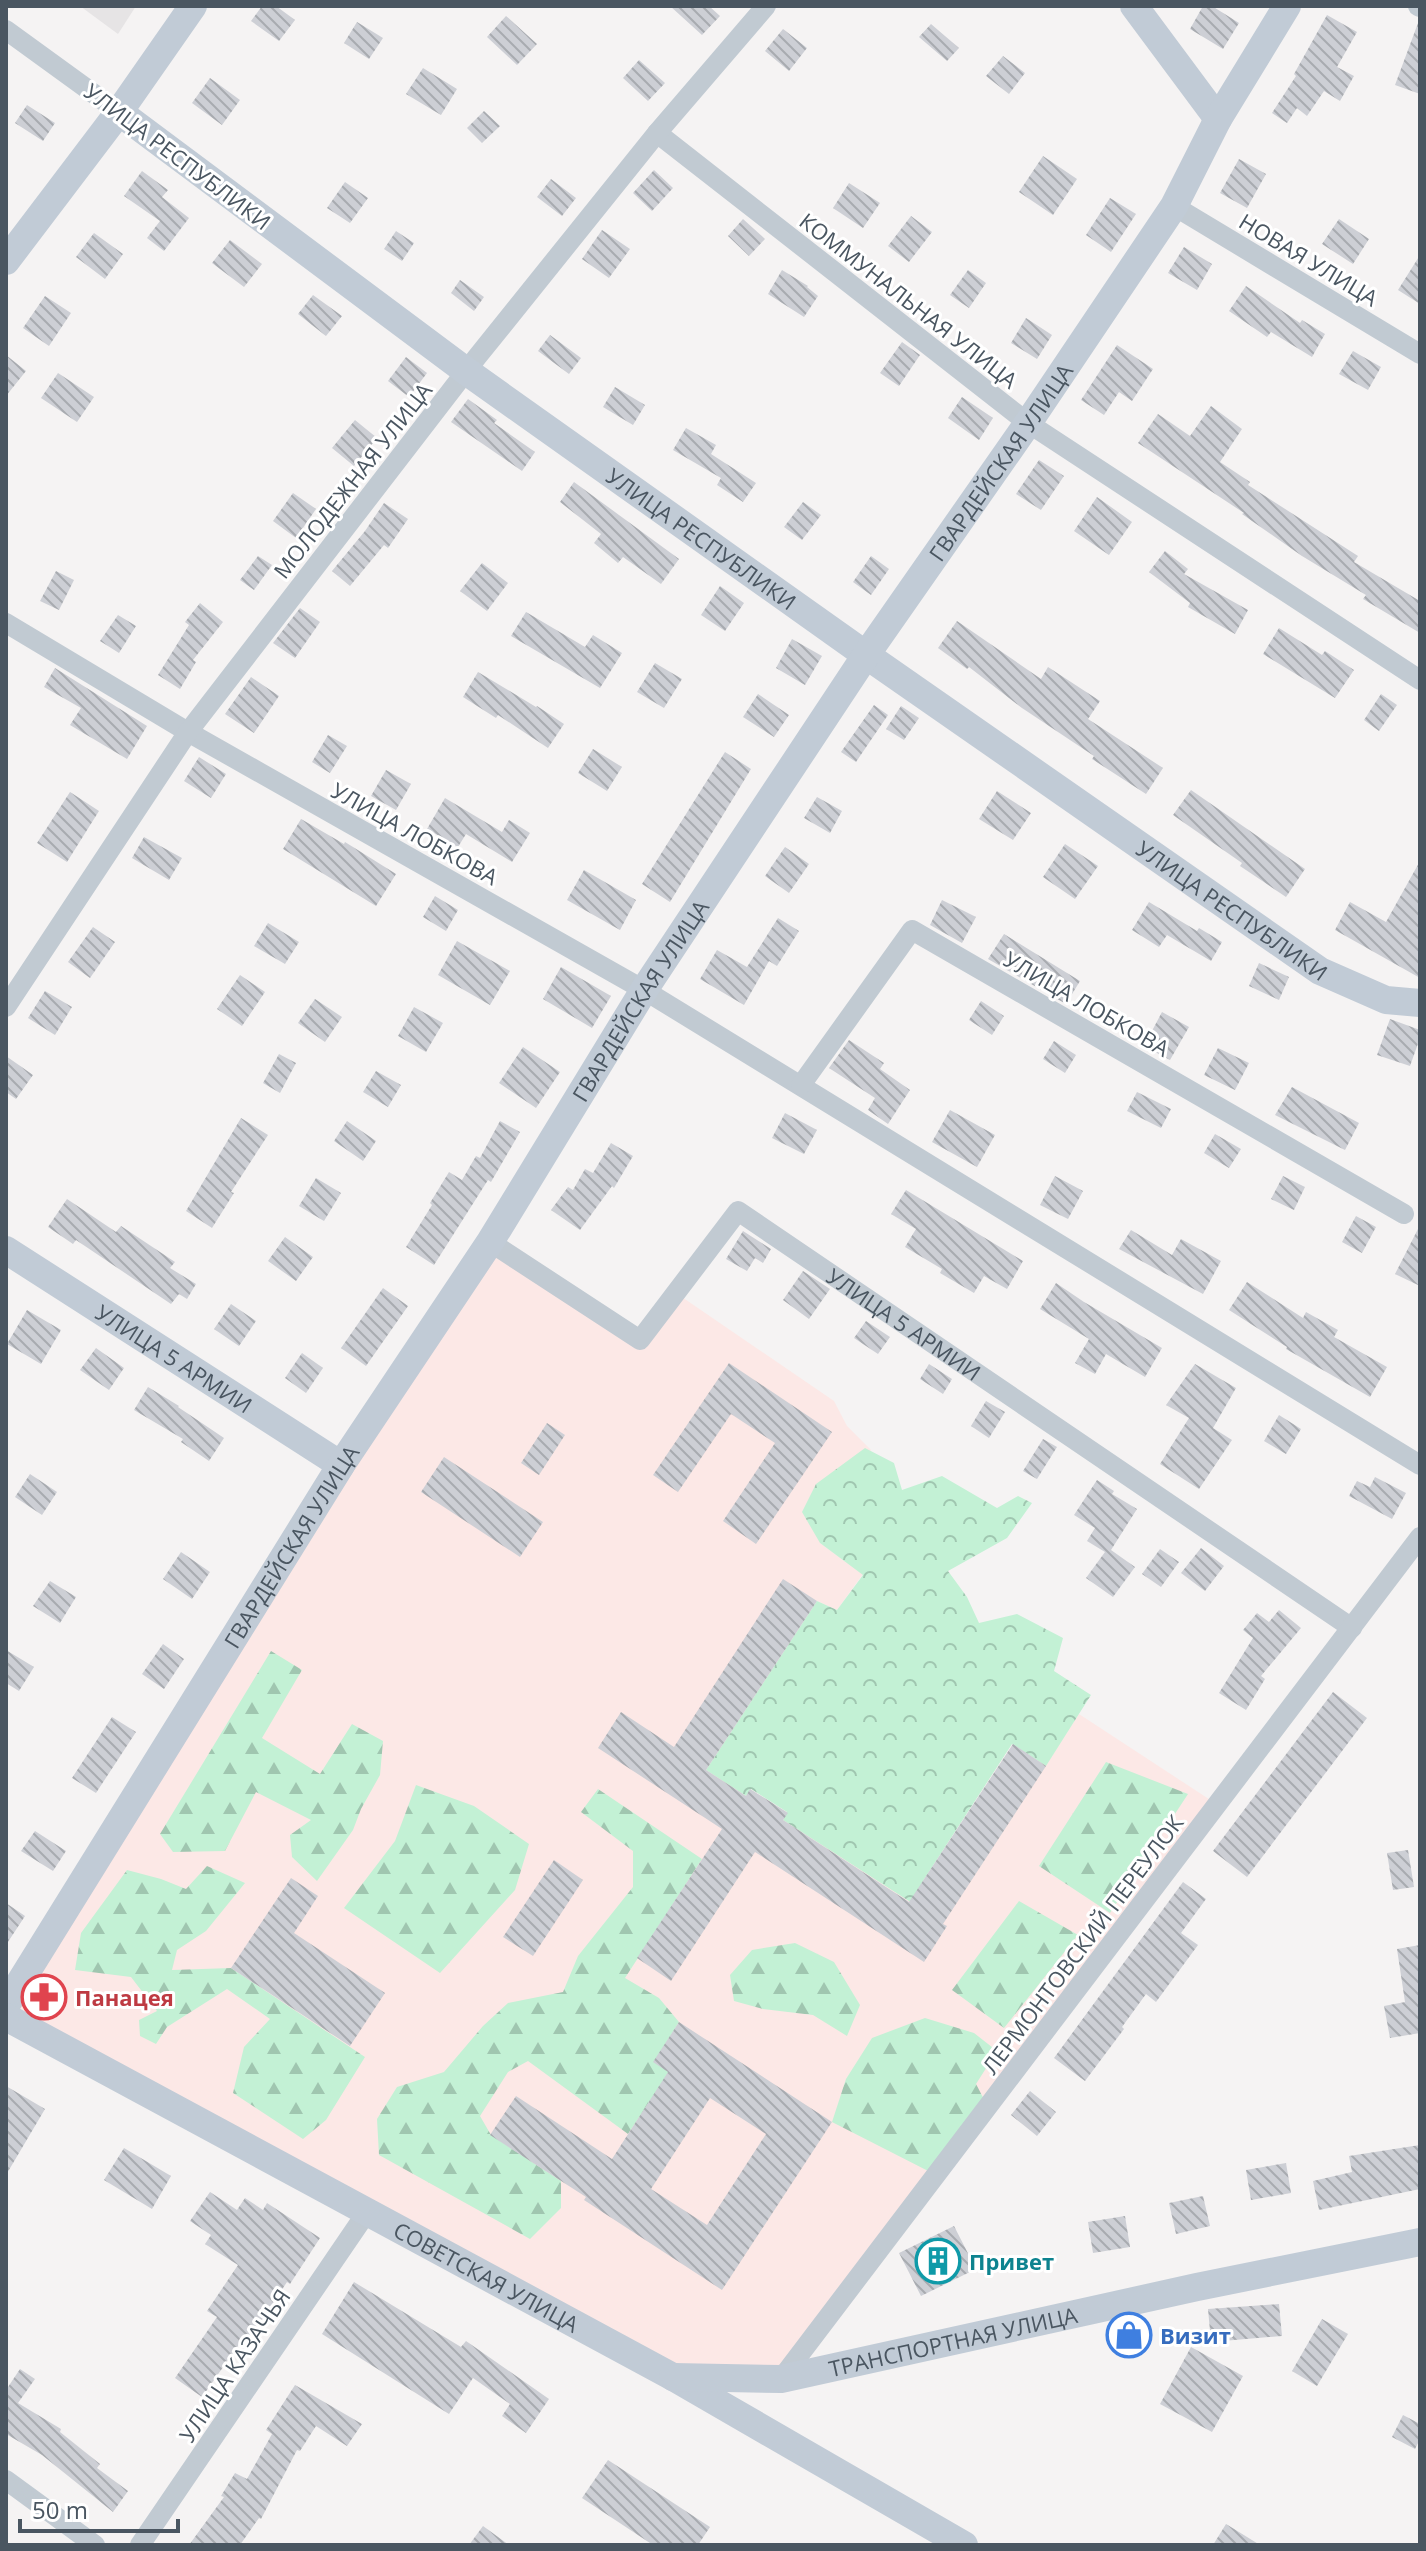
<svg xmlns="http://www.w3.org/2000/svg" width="1426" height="2551" viewBox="0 0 1426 2551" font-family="'Open Sans',sans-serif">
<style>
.education{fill:#e6e4e5}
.medical{fill:#fce8e6}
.forest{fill:url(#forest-firs)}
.park{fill:url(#park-crowns)}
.building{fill:url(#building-back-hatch);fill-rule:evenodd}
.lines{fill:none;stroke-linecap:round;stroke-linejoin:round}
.minor{stroke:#c1cad2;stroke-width:20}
.secondary{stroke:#c1cbd6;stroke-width:28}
.labels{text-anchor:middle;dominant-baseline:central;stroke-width:6;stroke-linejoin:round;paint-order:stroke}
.street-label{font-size:22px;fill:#4a5661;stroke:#fff}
.health-label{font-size:22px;font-weight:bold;fill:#be3a42;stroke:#fff;text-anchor:start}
.culture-label{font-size:22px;font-weight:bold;fill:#0d838f;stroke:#fff;text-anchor:start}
.shop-label{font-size:22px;font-weight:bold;fill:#366cbe;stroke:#fff;text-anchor:start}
</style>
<defs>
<pattern id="forest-firs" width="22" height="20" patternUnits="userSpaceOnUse" patternTransform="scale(2)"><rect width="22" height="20" fill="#c3f1d5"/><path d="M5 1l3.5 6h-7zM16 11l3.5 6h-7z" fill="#a0c6b0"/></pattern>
<pattern id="park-crowns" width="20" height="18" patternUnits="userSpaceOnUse" patternTransform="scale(2)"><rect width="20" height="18" fill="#c3f1d5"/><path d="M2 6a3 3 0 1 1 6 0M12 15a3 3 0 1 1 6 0" fill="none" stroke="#a0c6b0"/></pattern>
<pattern id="building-back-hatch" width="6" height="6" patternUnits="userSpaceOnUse" patternTransform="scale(2)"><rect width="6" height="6" fill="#cdcfd5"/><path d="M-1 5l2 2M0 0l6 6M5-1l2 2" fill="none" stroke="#a8abb0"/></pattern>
</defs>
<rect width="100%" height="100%" fill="#f5f3f3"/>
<path class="education" d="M80,6H136L118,34Z"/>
<path class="medical" d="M490,1242L640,1340L676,1293L834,1401L847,1426L871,1450L820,1543L863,1574L837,1610L817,1601L707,1770L750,1789L788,1813L921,1884L1013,1744L1046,1765L1079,1714L1218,1805L781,2379L673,2377L6,2017Z"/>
<path class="forest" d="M271,1651L302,1670L262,1738L320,1774L352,1724L383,1741L380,1775L361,1809L353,1830L317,1881L292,1857L290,1835L311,1820L256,1792L225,1851L173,1852L160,1834Z
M1106,1762L1188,1794L1110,1913L1039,1866Z
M416,1785L474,1806L529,1844L515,1890L440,1973L344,1908L395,1841Z
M598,1789L702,1859L625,1978L659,1998L679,2022L654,2062L669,2072L628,2134L528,2061L508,2072L480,2116L491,2135L561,2181V2208L530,2239L379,2155L377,2119L397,2087L444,2072L483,2026L508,2003L563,1992L578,1956L633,1887V1851L581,1812Z
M207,1866L245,1883L206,1931L177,1950L172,1970L231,1968L365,2057L326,2120L303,2139L233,2093L244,2047L270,2019L227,1989L167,2027L156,2044L140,2036L139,2020L157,2011L131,1977L75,1970L81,1933L127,1870L161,1879L186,1889Z
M1019,1901L1078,1935L1004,2028L952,1990Z
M795,1943L834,1962L860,2005L847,2036L813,2015L763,2009L734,2001L730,1975L752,1950Z
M925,2018L974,2033L997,2051L976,2084L988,2107L936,2175L832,2122L846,2079L872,2038Z"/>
<path class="park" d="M865,1448L894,1463L902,1490L942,1476L997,1508L1018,1496L1032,1503L1007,1538L948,1571L967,1597L979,1623L1017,1614L1063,1638L1054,1671L1091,1695L1046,1766L1012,1744L921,1884L929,1914L783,1820L787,1812L751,1789L746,1796L706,1770L817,1601L837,1610L863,1575L820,1543L802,1512L816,1484Z"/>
<path class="building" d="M262,6H276L295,20L279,41L251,21Z
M670,6H709L720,16L702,35Z
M1203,6H1212L1239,23L1223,49L1190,29Z
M1327,15L1357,32L1337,67L1354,76L1340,101L1324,91L1307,116L1297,108L1287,123L1272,113L1296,76L1294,74Z
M506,16L537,44L517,65L487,37Z
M357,22L383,38L369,59L344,43Z
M1418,23H1420V94L1395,85Z
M931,24L959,48L947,61L919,37Z
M783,29L807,48L789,71L765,51Z
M1003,56L1025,73L1009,94L986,76Z
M639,60L665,83L648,101L623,78Z
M423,68L457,89L441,115L406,94Z
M210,78L240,100L222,125L192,103Z
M27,105L55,123L43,141L15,123Z
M484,111L500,126L482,143L467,128Z
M1043,156L1077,179L1053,215L1019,192Z
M1239,159L1266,174L1247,208L1220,193Z
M654,170L673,188L652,211L633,193Z
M142,171L168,190L162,197L189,218L164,251L147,238L160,221L124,196Z
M551,179L576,198L562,216L537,197Z
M345,182L368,198L350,223L327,208Z
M849,183L880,203L863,228L833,208Z
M1110,198L1136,214L1111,252L1086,235Z
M911,216L932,232L909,262L888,246Z
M743,219L765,239L749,256L728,236Z
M1339,219L1369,239L1353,264L1322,244Z
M602,230L630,249L609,278L582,259Z
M396,231L414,243L402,261L384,249Z
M94,233L123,254L105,279L76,257Z
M230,240L262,264L244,287L212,263Z
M1184,247L1212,264L1197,290L1168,273Z
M1420,255V304L1398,290Z
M782,270L808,286L807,287L818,296L804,317L768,294Z
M968,270L986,283L969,308L950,295Z
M460,280L484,297L474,311L451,293Z
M1246,286L1300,323L1302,320L1325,334L1312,357L1271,332L1267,337L1229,311Z
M313,295L342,316L326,336L298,314Z
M45,296L71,313L49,346L23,328Z
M1026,318L1052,335L1037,359L1011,343Z
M550,335L581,358L569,374L538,351Z
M902,342L920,355L899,386L880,373Z
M1117,345L1153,369L1132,401L1119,392L1104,415L1081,400Z
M1353,351L1381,367L1368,390L1339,374Z
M6,355L26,371L6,396Z
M406,357L427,373L409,397L388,381Z
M58,373L94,397L77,422L41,398Z
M615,387L645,405L633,425L603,407Z
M962,397L993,418L979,440L948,418Z
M468,399L497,420L494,423L535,452L522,471L451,422Z
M1211,406L1242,429L1220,462L1250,482L1248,485L1358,556L1354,562L1420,601V633L1363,599L1366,595L1302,556L1242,514L1244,513L1138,443L1158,414L1190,436Z
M355,420L377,438L354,466L332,448Z
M686,428L716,445L711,454L756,483L743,502L717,485L721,478L673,450Z
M1039,460L1064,476L1041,510L1016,494Z
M574,482L679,559L661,584L623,557L618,563L594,543L601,534L560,502Z
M293,493L316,509L296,538L273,521Z
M1097,497L1132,522L1109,555L1074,531Z
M803,502L821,515L802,540L784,527Z
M384,503L408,519L388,548L384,545L350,586L332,571L365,531Z
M1165,551L1188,569L1184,574L1248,610L1235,634L1188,607L1190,603L1149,572Z
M258,556L272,565L254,590L240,580Z
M871,556L889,569L871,595L853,582Z
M482,563L508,583L487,611L460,591Z
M56,571L74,580L59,610L40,601Z
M720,586L744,603L725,631L701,615Z
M200,603L223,622L193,660L196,662L180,689L158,675L189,625L185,622Z
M300,608L320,622L295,658L273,643Z
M526,612L585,647L593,635L622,653L600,688L511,636Z
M118,615L136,626L119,653L100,641Z
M957,621L1041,679L1048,667L1100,701L1088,719L1163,768L1146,794L1092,759L1094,756L1022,708L969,667L967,669L938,648Z
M1279,628L1322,655L1325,651L1354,670L1335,698L1263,654Z
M792,639L822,656L805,685L776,668Z
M655,663L682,679L664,708L637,692Z
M55,668L147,726L127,759L70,725L81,708L44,687Z
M478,672L536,707L537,706L564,724L548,748L498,715L496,718L463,697Z
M251,677L279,696L254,733L225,714Z
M758,694L789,715L774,737L743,717Z
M1381,694L1397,705L1379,731L1364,720Z
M874,705L888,715L856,762L841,752Z
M901,706L919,718L904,740L886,729Z
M328,735L347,746L330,773L312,762Z
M593,749L622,767L607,791L578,773Z
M725,752L751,769L670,902L642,884Z
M199,757L226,774L211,798L184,781Z
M386,770L411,784L396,810L371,796Z
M1191,790L1305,869L1286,897L1240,866L1242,863L1173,815Z
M997,791L1031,813L1013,840L979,819Z
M70,792L99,811L67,862L37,843Z
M817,797L842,811L830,833L804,818Z
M445,798L502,832L509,820L530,833L512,862L466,834L458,847L427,829Z
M301,819L344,844L345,842L396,874L376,906L283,849Z
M144,837L182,858L169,880L132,858Z
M1065,844L1098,866L1075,899L1043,877Z
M785,847L809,864L789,893L765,876Z
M1420,861V978L1335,930L1350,902L1386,922Z
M584,870L636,900L620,930L567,900Z
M435,896L458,910L446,931L423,917Z
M942,900L976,917L962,943L930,925Z
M1149,902L1197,931L1199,928L1222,942L1211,961L1167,935L1159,947L1132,930Z
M778,918L799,931L777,966L769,961L744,1005L700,979L717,950L747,967Z
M268,923L299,942L285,964L254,946Z
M93,927L115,942L90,978L68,962Z
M1004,934L1080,981L1066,1004L988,959Z
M457,941L510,971L490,1005L438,975Z
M1259,963L1289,977L1279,1000L1249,986Z
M561,967L611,996L592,1028L543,999Z
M240,975L265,992L242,1026L217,1009Z
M45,991L72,1007L55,1035L28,1018Z
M315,999L342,1017L325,1042L298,1023Z
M981,1001L1004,1016L992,1035L969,1020Z
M414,1007L443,1023L426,1052L398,1036Z
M1162,1012L1189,1027L1170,1060L1144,1046Z
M1390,1019L1420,1030V1038L1410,1066L1377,1055Z
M849,1040L884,1063L880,1069L910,1090L888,1124L868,1110L875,1098L829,1068Z
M1054,1041L1076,1055L1065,1073L1043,1059Z
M523,1047L560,1072L536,1108L499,1083Z
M1218,1048L1249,1063L1235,1090L1204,1075Z
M279,1054L296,1063L280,1093L263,1083Z
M6,1056L33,1075L16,1099L6,1092Z
M376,1071L401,1085L388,1107L363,1092Z
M1292,1087L1359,1123L1345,1150L1275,1115Z
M1137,1092L1171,1109L1161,1128L1127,1111Z
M950,1110L995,1135L977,1167L932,1142Z
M785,1113L817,1130L804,1154L772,1138Z
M241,1118L268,1135L231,1192L234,1193L212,1228L186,1211Z
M347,1121L376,1141L363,1161L334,1141Z
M500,1121L520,1132L491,1182L488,1180L434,1265L406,1247L432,1205L430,1203L449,1172L462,1180L476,1156L480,1158Z
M1215,1134L1241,1149L1229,1168L1204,1153Z
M611,1143L633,1156L614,1188L612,1186L580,1230L551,1210L568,1187L573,1190L585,1169L593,1173Z
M1055,1176L1083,1191L1068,1219L1040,1205Z
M1283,1176L1305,1187L1294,1210L1271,1199Z
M316,1178L341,1193L324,1221L299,1206Z
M906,1190L1023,1261L1007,1289L984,1276L974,1293L940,1273L942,1269L905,1247L916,1229L891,1214Z
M67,1199L116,1232L121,1226L175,1262L170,1268L196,1284L187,1299L179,1294L171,1304L76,1240L73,1244L48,1227Z
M1356,1216L1376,1227L1362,1253L1342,1242Z
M1420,1225V1286L1395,1274Z
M1131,1230L1172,1255L1181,1239L1221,1261L1203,1294L1119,1249Z
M743,1231L771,1249L763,1263L755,1258L747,1271L726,1259Z
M285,1237L313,1257L296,1281L268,1261Z
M803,1271L830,1289L809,1319L783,1300Z
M1247,1282L1303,1318L1306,1312L1338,1330L1334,1337L1387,1367L1370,1397L1286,1349L1287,1347L1229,1310Z
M1056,1283L1084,1302L1162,1348L1145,1377L1106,1354L1095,1374L1075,1363L1089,1339L1040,1309Z
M383,1288L408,1306L366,1366L341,1348Z
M231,1304L256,1321L239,1346L214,1329Z
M27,1310L61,1330L41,1364L7,1344Z
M866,1321L890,1337L878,1354L854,1338Z
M96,1348L124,1368L109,1390L80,1370Z
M302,1353L323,1368L306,1393L285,1378Z
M729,1363L832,1432L756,1544L723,1521L775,1443L731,1414L678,1492L653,1475Z
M929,1364L952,1379L943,1394L920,1379Z
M1195,1364L1236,1388L1213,1428L1232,1440L1199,1489L1160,1464L1189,1418L1166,1405Z
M148,1387L179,1406L178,1407L224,1438L209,1461L181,1442L183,1439L134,1410Z
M986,1401L1005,1412L989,1438L971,1426Z
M1279,1415L1301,1429L1286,1454L1264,1441Z
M547,1423L565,1435L539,1475L521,1463Z
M1043,1439L1057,1447L1037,1479L1023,1471Z
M444,1457L543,1522L520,1557L421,1492Z
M30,1474L57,1492L42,1515L15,1497Z
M1375,1477L1406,1493L1392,1519L1349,1496L1357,1481L1370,1487Z
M1097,1480L1114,1491L1112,1494L1137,1509L1111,1550L1135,1567L1113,1597L1086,1578L1105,1552L1087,1541L1095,1528L1074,1515Z
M1201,1548L1224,1566L1205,1591L1181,1573Z
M1160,1549L1179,1562L1161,1587L1142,1574Z
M181,1552L210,1572L192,1599L163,1579Z
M783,1579L817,1601L706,1770L746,1796L750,1789L788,1813L783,1820L909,1902L1013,1744L1046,1766L943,1924L947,1926L924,1962L755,1852L671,1981L637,1958L722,1829L598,1748L621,1712L674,1747Z
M50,1581L76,1597L60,1623L33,1606Z
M1279,1610L1301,1628L1261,1676L1265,1679L1246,1710L1219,1693L1253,1638L1243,1630L1257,1613L1269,1622Z
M163,1644L184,1659L164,1689L142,1674Z
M6,1650L34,1667L19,1691L6,1683Z
M1333,1692L1367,1718L1247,1877L1213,1851Z
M112,1717L136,1732L96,1793L72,1778Z
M35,1831L66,1851L53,1871L21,1851Z
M1408,1850L1414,1887L1393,1890L1387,1853Z
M554,1860L583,1880L533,1956L503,1937Z
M291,1878L318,1896L294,1933L385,1993L350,2046L231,1968Z
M1183,1882L1206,1899L1181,1933L1198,1945L1156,2002L1146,1994L1122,2027L1124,2029L1085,2081L1054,2058Z
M6,1903L25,1916L6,1945Z
M1420,1945V2033L1390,2038L1384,2006L1405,2002L1397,1949Z
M679,2022L832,2122L722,2290L584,2200L586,2197L490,2135L516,2096L612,2159L668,2072L653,2062ZM710,2098L766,2134L707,2225L651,2189Z
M6,2086L45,2109L6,2175Z
M1030,2091L1056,2112L1037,2136L1011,2115Z
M1420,2145V2189L1319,2210L1313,2181L1352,2172L1349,2156Z
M124,2148L171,2176L152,2209L104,2180Z
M1286,2163L1291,2193L1251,2200L1246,2170Z
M210,2192L237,2210L245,2198L263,2210L267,2203L320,2238L290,2284L287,2282L249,2339L245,2336L202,2397L175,2378L217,2317L207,2311L238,2265L205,2244L211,2235L190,2221Z
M1203,2196L1210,2226L1176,2234L1169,2203Z
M1125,2216L1130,2247L1093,2253L1088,2222Z
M954,2226L976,2269L921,2296L899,2253Z
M354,2282L461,2347L466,2341L549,2399L526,2433L502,2416L510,2404L473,2378L449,2414L322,2334Z
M1279,2304L1282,2336L1211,2342L1208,2309Z
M1322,2319L1348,2334L1317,2386L1292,2371Z
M1191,2347L1243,2376L1212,2432L1160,2404Z
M20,2369L35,2379L18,2403L61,2429L60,2432L100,2464L97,2468L128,2491L113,2512L42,2455L6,2434V2390Z
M295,2385L362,2424L347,2446L316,2426L300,2451L297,2450L261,2519L259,2518L240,2545H189L224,2497L221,2496L235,2473L247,2479L272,2434L266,2430Z
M1403,2415L1420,2424V2439L1415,2449L1392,2437Z
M608,2460L710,2527L698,2545H653L582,2498Z
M1226,2524L1260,2545H1213Z
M483,2526L509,2545H469Z"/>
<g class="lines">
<g class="minor">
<path d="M1418,6L1420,7"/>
<path d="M6,30L119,112"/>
<path d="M657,133L1028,423L1420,680"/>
<path d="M1174,206L1420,354"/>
<path d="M6,623L188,732L644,990L1420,1465"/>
<path d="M6,1007L188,732L477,357L657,133L766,6"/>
<path d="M801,1085L912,930L1404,1214"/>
<path id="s1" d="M490,1242L640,1340L738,1211L1352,1628"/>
<path d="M781,2379L1420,1537"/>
<path d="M6,2480L95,2545"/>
<path d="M140,2545L367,2212"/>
</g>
<g class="secondary">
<path d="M1134,6L1218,119"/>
<path id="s2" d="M119,112L466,371L866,655L1320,971L1386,1000L1420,1003"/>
<path d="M6,261L119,112L193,6"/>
<path id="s3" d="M6,1250L341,1465"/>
<path id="s4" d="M6,2005L341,1465L490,1242L644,990L866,655L1028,423L1174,206L1218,119L1287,6"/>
<path id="s5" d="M6,2017L673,2377L964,2545"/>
<path id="s6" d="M673,2377L781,2379L1197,2287L1420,2242"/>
</g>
</g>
<defs>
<g id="pharmacy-ring" transform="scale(2.3)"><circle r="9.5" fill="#fff" stroke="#e0444e" stroke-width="1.5"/><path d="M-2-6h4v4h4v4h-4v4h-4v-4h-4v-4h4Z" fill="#e0444e"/></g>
<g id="building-ring" transform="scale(2.3)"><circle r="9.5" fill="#fff" stroke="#0f9aa8" stroke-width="1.5"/><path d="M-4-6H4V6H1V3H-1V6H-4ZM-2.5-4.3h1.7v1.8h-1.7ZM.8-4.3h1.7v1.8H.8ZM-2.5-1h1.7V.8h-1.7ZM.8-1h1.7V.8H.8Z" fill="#0f9aa8"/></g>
<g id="shop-ring" transform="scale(2.3)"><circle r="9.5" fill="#fff" stroke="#3f7fe0" stroke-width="1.5"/><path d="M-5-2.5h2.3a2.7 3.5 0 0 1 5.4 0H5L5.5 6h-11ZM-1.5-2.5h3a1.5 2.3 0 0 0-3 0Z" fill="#3f7fe0"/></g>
</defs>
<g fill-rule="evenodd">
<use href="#pharmacy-ring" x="44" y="1997"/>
<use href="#building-ring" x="938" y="2261"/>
<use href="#shop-ring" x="1129" y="2335"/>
</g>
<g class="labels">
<g class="street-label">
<text transform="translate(178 156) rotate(37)">УЛИЦА РЕСПУБЛИКИ</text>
<text transform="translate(1309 259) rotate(31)">НОВАЯ УЛИЦА</text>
<text transform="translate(909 300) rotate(38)">КОММУНАЛЬНАЯ УЛИЦА</text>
<text stroke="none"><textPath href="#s4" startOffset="1836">ГВАРДЕЙСКАЯ УЛИЦА</textPath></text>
<text transform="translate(352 480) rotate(-52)">МОЛОДЕЖНАЯ УЛИЦА</text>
<text stroke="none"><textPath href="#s2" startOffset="722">УЛИЦА РЕСПУБЛИКИ</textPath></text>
<text transform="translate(415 833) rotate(29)">УЛИЦА ЛОБКОВА</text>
<text stroke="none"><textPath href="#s2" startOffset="1370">УЛИЦА РЕСПУБЛИКИ</textPath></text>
<text stroke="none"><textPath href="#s4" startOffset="1188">ГВАРДЕЙСКАЯ УЛИЦА</textPath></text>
<text transform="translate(1087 1003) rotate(30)">УЛИЦА ЛОБКОВА</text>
<text stroke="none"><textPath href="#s1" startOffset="542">УЛИЦА 5 АРМИИ</textPath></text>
<text stroke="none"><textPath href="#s3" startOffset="200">УЛИЦА 5 АРМИИ</textPath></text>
<text stroke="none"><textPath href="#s4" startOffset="540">ГВАРДЕЙСКАЯ УЛИЦА</textPath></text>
<text transform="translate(1082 1944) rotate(-53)">ЛЕРМОНТОВСКИЙ ПЕРЕУЛОК</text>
<text stroke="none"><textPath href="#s5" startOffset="546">СОВЕТСКАЯ УЛИЦА</textPath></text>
<text stroke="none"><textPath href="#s6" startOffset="284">ТРАНСПОРТНАЯ УЛИЦА</textPath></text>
<text transform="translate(234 2365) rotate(-56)">УЛИЦА КАЗАЧЬЯ</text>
</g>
<g class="health-label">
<text x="75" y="1997">Панацея</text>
</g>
<g class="culture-label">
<text x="969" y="2261">Привет</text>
</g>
<g class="shop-label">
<text x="1160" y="2335">Визит</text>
</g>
</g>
<rect width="1426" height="2551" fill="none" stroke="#4a5661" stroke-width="16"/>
<path d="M20 2519v12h158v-12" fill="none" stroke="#4a5661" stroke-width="4"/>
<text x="32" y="2519" font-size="24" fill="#4a5661" stroke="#ffffff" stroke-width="6" paint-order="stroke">50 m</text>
</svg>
